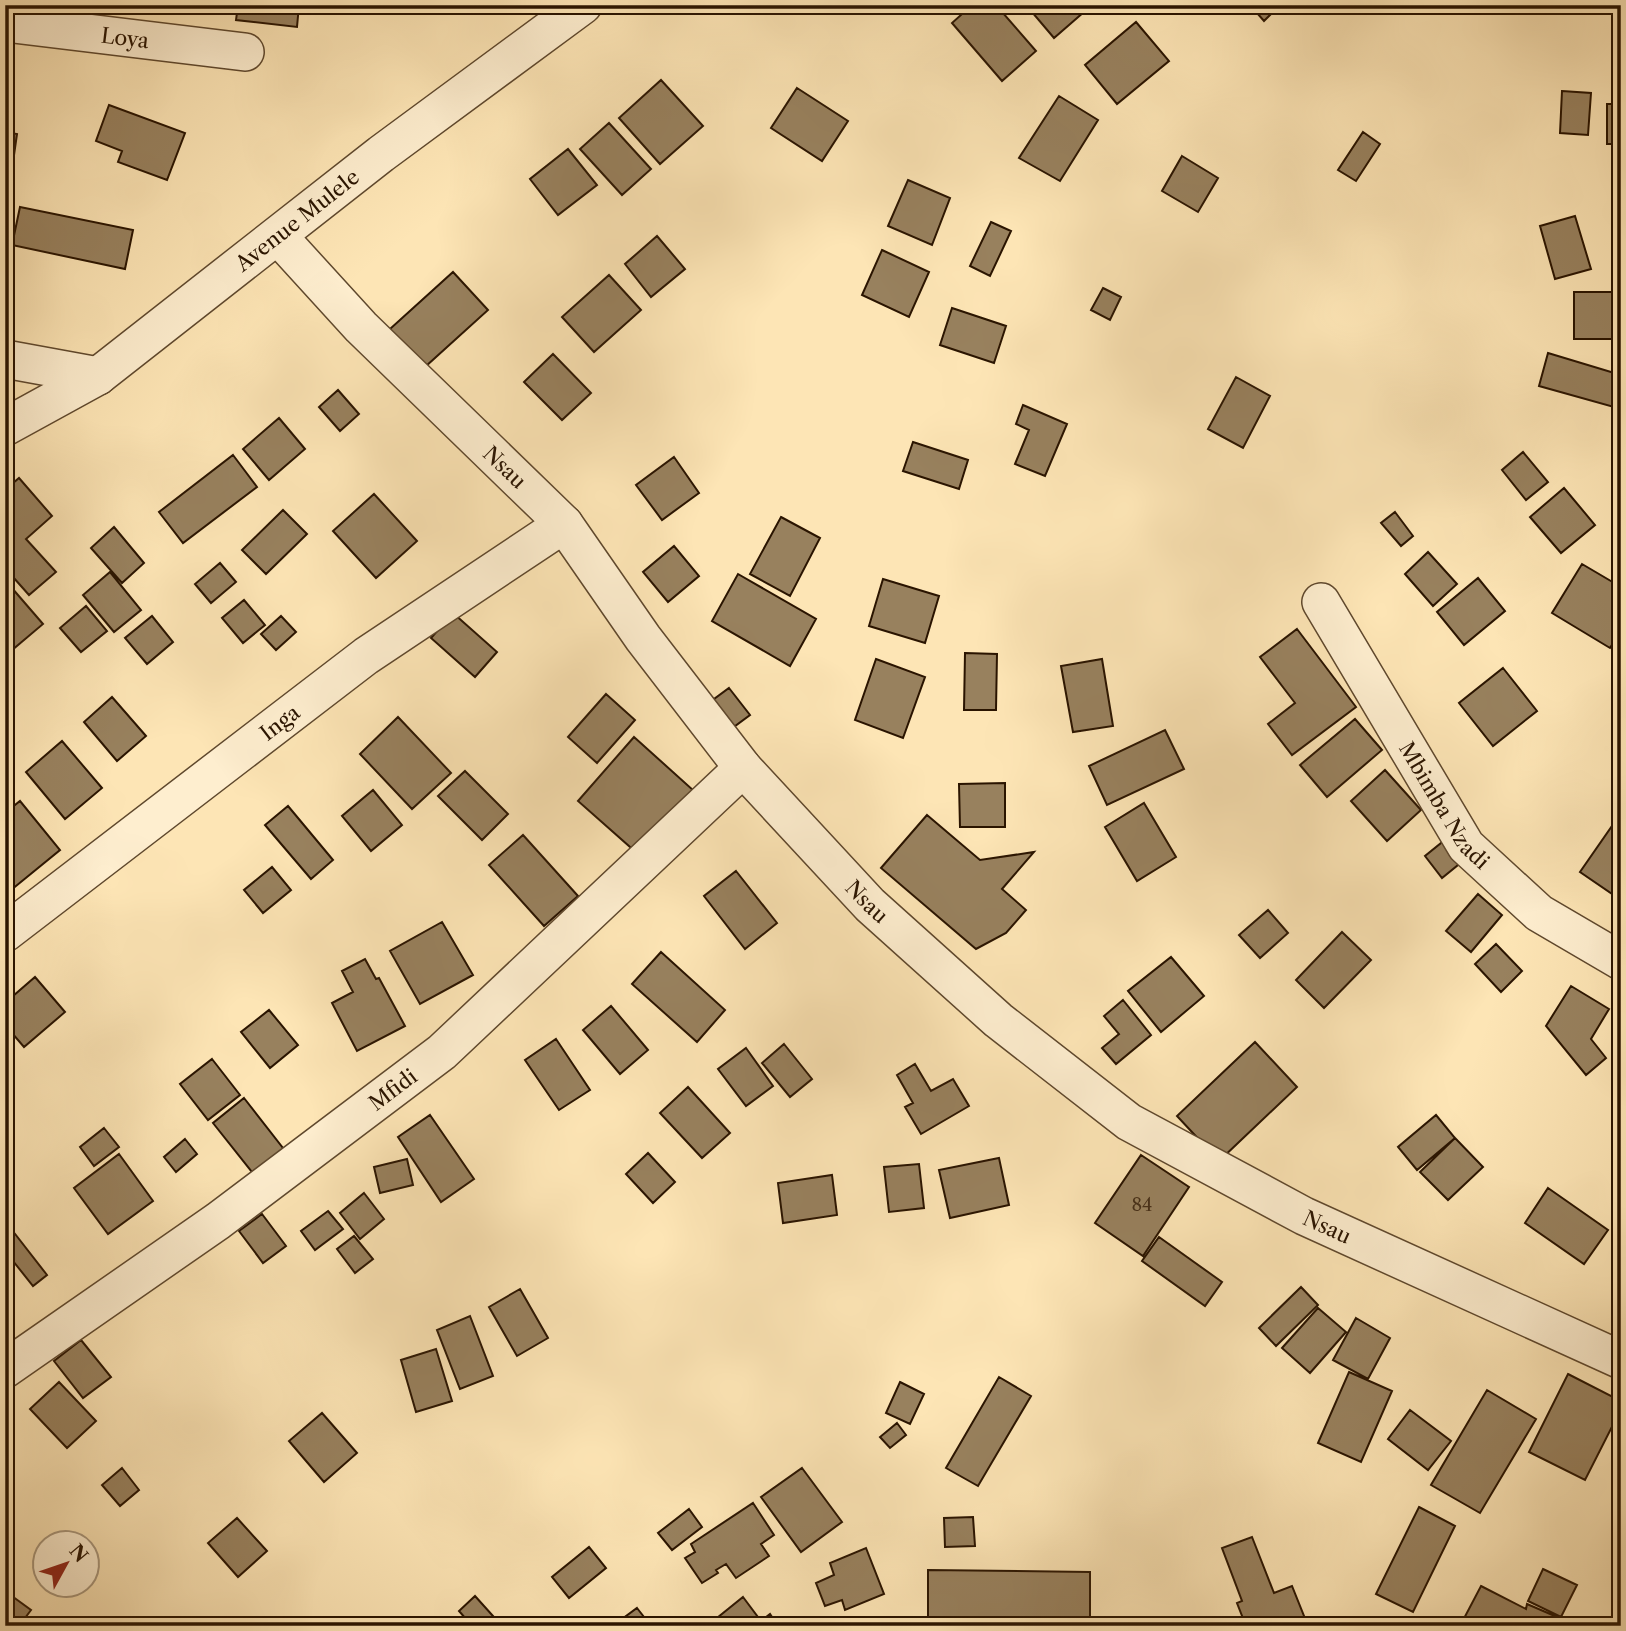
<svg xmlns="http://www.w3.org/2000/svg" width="1626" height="1631" viewBox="0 0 1626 1631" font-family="'Libre Caslon Text',serif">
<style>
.building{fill:#98815e;stroke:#2a1400;stroke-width:2}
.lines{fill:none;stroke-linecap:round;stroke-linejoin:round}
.minor-casing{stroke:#5f482d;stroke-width:40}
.minor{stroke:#feeecf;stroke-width:37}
.labels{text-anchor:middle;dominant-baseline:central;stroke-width:5;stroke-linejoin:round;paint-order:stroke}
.number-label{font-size:18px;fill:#462f18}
.street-label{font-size:21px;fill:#2a1400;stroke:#feeecf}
</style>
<rect width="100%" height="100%" fill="#fde5b5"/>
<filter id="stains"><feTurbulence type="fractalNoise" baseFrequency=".00286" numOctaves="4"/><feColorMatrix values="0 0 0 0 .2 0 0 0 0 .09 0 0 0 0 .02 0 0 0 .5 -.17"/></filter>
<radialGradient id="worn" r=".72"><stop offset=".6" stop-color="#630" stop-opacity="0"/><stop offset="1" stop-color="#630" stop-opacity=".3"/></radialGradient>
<path class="building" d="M238,5H299L297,27L236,20Z
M972,5H996L1036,51L1002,81L952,23Z
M1026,5H1092L1054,38Z
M1250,5H1280L1264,21Z
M1136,22L1169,61L1117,104L1085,65Z
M661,80L703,126L660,164L619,118Z
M797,88L848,121L822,161L771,128Z
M1562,91L1591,93L1588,135L1560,133Z
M1059,96L1098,120L1060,181L1019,158Z
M1607,104H1621V144H1607Z
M109,105L185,133L167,180L118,162L122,151L96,141Z
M609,123L651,169L622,195L580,149Z
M5,132L17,134L12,169L5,168Z
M1363,132L1380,144L1356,181L1338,170Z
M568,149L597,185L558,215L530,179Z
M1182,156L1218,178L1198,212L1162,191Z
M908,180L950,198L932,245L888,226Z
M20,207L133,230L125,269L12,245Z
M1575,216L1591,269L1555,279L1540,226Z
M991,222L1011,231L990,276L970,266Z
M657,236L685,269L651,297L625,264Z
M882,250L929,272L909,317L862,295Z
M453,272L488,310L415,376L380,338Z
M609,275L641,310L594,352L562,317Z
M1103,288L1121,297L1110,320L1091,310Z
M1574,292H1617V339H1574Z
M952,308L1006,326L994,363L940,345Z
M1548,353L1621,375V409L1539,386Z
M553,354L591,393L562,420L524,382Z
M1236,377L1270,396L1243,448L1208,429Z
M338,390L359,414L340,431L319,407Z
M1023,405L1067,424L1045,476L1015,464L1029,430L1016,424Z
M279,418L305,449L269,480L243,449Z
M913,442L968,460L959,489L903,471Z
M1523,452L1548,482L1526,500L1502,470Z
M233,455L257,487L183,543L159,512Z
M674,457L699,493L662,520L636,485Z
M19,478L52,516L26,539L56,572L29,595L5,568V490Z
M1564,488L1595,525L1561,553L1530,517Z
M374,494L417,541L376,578L333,531Z
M283,510L307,534L266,574L242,550Z
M1395,512L1413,536L1401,546L1381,523Z
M781,517L820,538L790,596L750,574Z
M114,527L144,563L122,583L91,548Z
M674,546L699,576L668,602L643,572Z
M1428,552L1457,584L1433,606L1405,574Z
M220,563L236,582L211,603L195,584Z
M1582,564L1621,587V630L1610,648L1552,613Z
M110,572L141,610L114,632L83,595Z
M738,574L816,619L790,666L712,621Z
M1478,578L1505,611L1464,645L1437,612Z
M883,579L939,596L925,643L869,626Z
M5,580L43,624L5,656Z
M244,600L265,625L243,643L222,618Z
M86,606L107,631L81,652L60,628Z
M453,613L497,652L475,677L431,638Z
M152,616L173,642L147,664L125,638Z
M281,616L296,632L276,650L261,634Z
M1297,629L1356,707L1292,755L1268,724L1295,703L1260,657Z
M965,653L997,654L996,710H964Z
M876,659L925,677L903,738L855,720Z
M1102,659L1113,726L1073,732L1061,666Z
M1503,668L1537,711L1493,746L1459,703Z
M729,688L750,715L731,729L710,702Z
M606,694L635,720L597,763L568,737Z
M112,697L146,736L117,761L84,722Z
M398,717L451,773L412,809L360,754Z
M1355,719L1382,750L1327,797L1300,765Z
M1165,730L1184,769L1107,805L1089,766Z
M634,737L694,791L638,854L578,801Z
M62,741L102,788L65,819L26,772Z
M1385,770L1421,810L1387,841L1351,801Z
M465,771L508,814L482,840L438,796Z
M1005,783V827H960L959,784Z
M373,790L402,825L371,851L342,816Z
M20,801L60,850L5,895V813Z
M1144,803L1176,857L1137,881L1105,827Z
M288,806L333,860L311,879L265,825Z
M1621,813V900L1580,872Z
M927,815L980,860L1034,852L1002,889L1026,910L1006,933L976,949L881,868Z
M523,835L578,896L544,926L489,865Z
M1451,835L1469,856L1442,878L1425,856Z
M272,867L291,890L263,913L244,890Z
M736,871L777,923L745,949L704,896Z
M1478,894L1502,915L1471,952L1446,931Z
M1268,910L1288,933L1260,958L1239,935Z
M442,922L473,975L420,1004L390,951Z
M1342,932L1371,960L1324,1008L1296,980Z
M1496,944L1522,971L1501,992L1475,964Z
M661,952L725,1010L697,1042L632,984Z
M1171,957L1204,996L1161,1032L1128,991Z
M365,959L376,979L379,978L405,1026L357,1051L332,1003L353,992L342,971Z
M35,977L65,1012L24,1047L5,1025V1003Z
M1571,986L1609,1009L1591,1039L1606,1058L1586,1075L1546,1026Z
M1123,1000L1151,1035L1116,1064L1102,1048L1119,1034L1104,1016Z
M611,1006L648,1050L620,1074L583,1030Z
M269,1010L298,1045L270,1068L241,1032Z
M556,1039L590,1090L559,1110L525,1060Z
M1255,1042L1297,1087L1219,1161L1177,1116Z
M784,1044L812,1079L790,1097L762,1063Z
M746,1048L773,1086L746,1106L718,1069Z
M212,1059L240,1095L208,1120L180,1084Z
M915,1064L931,1091L953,1079L969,1106L921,1134L905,1107L913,1103L897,1075Z
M688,1087L730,1133L702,1158L660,1113Z
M244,1098L290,1157L259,1181L213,1123Z
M430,1115L474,1179L441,1202L398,1137Z
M1436,1115L1455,1138L1417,1170L1398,1147Z
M104,1128L119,1147L94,1166L80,1147Z
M1455,1138L1483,1167L1448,1200L1420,1172Z
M185,1139L197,1154L176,1172L164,1157Z
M648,1153L675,1182L653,1203L626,1174Z
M119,1154L153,1201L108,1234L74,1188Z
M1141,1155L1189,1187L1143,1256L1095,1223Z
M999,1158L1009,1205L950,1218L939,1170Z
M407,1159L413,1185L380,1193L374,1167Z
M919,1164L924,1208L889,1212L884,1167Z
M832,1175L837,1215L783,1223L778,1183Z
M1548,1188L1608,1230L1584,1264L1525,1223Z
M364,1193L384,1219L360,1239L340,1213Z
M328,1211L343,1229L315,1250L301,1231Z
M262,1214L286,1246L263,1263L239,1231Z
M12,1230L47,1275L33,1286L5,1251V1235Z
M354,1236L373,1259L355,1273L337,1249Z
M1159,1237L1222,1282L1205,1306L1142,1261Z
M1301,1287L1318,1305L1276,1346L1259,1328Z
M520,1289L548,1338L517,1356L489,1307Z
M1318,1308L1346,1332L1310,1373L1282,1348Z
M470,1316L493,1376L460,1389L437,1330Z
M1356,1318L1390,1338L1368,1379L1333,1360Z
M81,1340L111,1377L83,1398L54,1361Z
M436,1349L452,1401L416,1412L401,1360Z
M1349,1372L1392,1391L1361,1462L1318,1443Z
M1568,1374L1621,1401V1409L1585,1480L1529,1452Z
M999,1377L1031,1396L978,1486L946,1468Z
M59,1382L96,1421L67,1448L30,1409Z
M900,1382L924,1394L910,1424L886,1413Z
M1487,1390L1536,1419L1480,1513L1431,1485Z
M1410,1410L1451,1441L1428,1470L1388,1439Z
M322,1413L357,1453L324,1482L289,1441Z
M897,1423L906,1435L890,1448L880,1437Z
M122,1468L139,1490L120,1506L102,1485Z
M802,1468L842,1522L801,1552L761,1497Z
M753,1503L774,1535L761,1544L769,1556L736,1578L726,1564L716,1570L718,1573L702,1583L685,1558L695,1552L691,1544Z
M1419,1507L1455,1526L1413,1612L1376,1594Z
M689,1509L702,1527L672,1550L658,1533Z
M973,1517L975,1546L945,1547L944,1518Z
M237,1518L267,1551L238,1577L208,1543Z
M1252,1537L1274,1593L1292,1586L1306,1621L1294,1626H1246L1237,1603L1242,1601L1222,1548Z
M589,1547L606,1568L569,1598L552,1577Z
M866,1548L884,1594L845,1610L842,1600L825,1606L816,1583L834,1575L830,1563Z
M1543,1569L1577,1585L1561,1617L1528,1601Z
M928,1570L1090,1572V1621L967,1619V1626H932V1619H928Z
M1481,1586L1526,1609L1527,1604L1578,1626H1460Z
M5,1591L31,1610L19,1626H5Z
M475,1596L502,1626H472L459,1611Z
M743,1597L761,1621L770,1614L778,1626H707Z
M637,1608L651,1626H621L618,1622Z"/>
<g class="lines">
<g class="minor-casing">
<g id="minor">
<path id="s1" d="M5,23L245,52"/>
<path id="s2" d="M278,236L361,327L564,524L643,638L743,768L870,905L998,1020L1129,1122L1304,1216L1621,1360"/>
<path d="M5,359L98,376"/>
<path id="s3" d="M5,427L98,376L381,154L583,5"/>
<path id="s4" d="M1321,602L1466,846L1539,913L1621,961"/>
<path id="s5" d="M5,933L366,656L564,524"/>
<path id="s6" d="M5,1369L218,1221L442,1052L743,768"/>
</g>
</g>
<use href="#minor" class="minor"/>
</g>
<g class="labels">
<g class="number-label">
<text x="1142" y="1205">84</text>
</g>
<g class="street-label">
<text stroke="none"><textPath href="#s1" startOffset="121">Loya</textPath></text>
<text stroke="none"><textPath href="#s3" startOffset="359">Avenue Mulele</textPath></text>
<text stroke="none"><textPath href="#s2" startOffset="324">Nsau</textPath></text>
<text stroke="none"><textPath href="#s5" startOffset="346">Inga</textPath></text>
<text stroke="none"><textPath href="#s4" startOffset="238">Mbimba Nzadi</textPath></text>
<text stroke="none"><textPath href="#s2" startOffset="891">Nsau</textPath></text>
<text stroke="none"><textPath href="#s6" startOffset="478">Mfidi</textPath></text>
<text stroke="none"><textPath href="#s2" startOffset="1458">Nsau</textPath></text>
</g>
</g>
<rect width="1626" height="1631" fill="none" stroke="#fde5b5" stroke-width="28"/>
<rect x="7" y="7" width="1612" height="1617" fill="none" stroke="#2a1400" stroke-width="3.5"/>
<rect x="14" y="14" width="1598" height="1603" fill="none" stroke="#2a1400" stroke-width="2"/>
<g transform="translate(66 1564) rotate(50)"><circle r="33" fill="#feeecf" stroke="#a9977c" stroke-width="2"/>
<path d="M0-5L12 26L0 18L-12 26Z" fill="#8f2418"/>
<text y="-10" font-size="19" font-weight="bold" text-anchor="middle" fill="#2a1400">N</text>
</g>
<rect width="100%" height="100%" filter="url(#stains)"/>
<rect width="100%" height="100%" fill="url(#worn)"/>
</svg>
